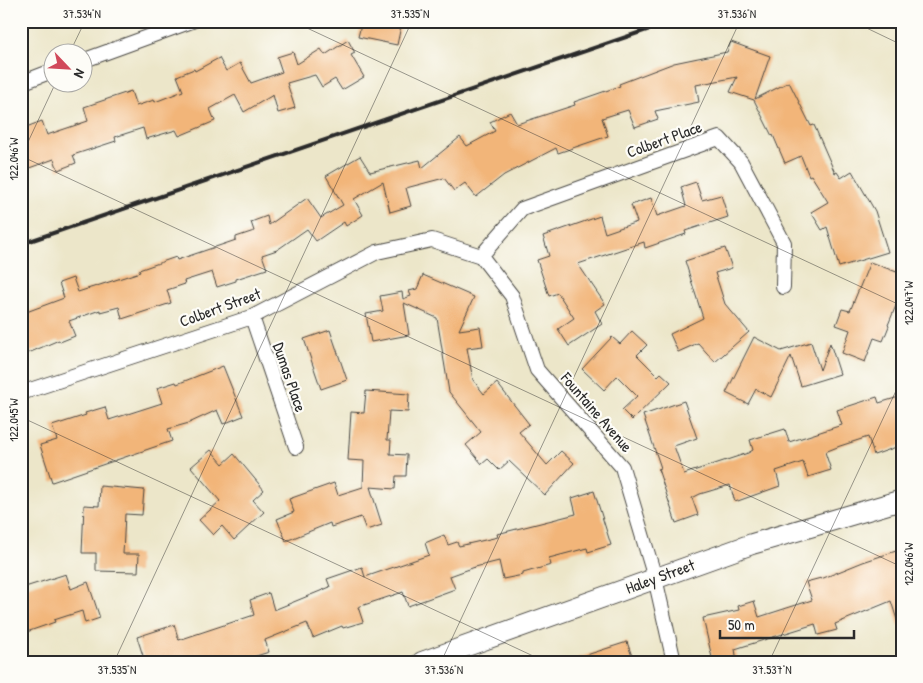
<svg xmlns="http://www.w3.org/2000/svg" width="923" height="683" viewBox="0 0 923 683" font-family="'Patrick Hand',sans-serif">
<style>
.building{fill:#f2b579}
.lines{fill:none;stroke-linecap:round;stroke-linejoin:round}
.street-casing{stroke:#484743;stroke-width:16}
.secondary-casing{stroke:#484743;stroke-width:22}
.street{stroke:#fff;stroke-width:14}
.secondary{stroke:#fff;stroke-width:20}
.rail{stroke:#2b2b2b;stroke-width:4}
.ticks{fill:none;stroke:#2b2b2b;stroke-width:1;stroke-opacity:0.45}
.labels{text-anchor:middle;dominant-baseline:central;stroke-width:4.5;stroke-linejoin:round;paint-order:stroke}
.street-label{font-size:16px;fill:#2b2b2b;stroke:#fdfcf7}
.neatline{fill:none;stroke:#2b2b2b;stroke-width:2}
.ticks-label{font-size:12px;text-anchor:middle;fill:#2b2b2b}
</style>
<rect width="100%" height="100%" fill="#fdfcf7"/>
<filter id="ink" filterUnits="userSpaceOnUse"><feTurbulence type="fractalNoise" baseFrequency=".02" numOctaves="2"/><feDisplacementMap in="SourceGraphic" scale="10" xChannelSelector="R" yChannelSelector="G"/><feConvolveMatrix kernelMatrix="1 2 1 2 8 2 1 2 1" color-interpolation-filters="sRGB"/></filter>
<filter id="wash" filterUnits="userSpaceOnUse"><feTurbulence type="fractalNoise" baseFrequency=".0096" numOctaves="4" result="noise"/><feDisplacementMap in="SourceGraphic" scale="20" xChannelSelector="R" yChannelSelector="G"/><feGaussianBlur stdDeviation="1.12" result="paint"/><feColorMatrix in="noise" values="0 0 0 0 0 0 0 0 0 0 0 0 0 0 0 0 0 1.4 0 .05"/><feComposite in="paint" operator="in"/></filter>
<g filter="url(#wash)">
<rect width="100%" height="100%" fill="#ece6c9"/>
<g id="blocks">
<path class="building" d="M362,21H402L397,45L358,37Z
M348,40L355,53L351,55L364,77L342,90L335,79L322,87L315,75L287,83L295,108L278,113L273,95L244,112L235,95L210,109L215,121L179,136L176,130L146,139L143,128L115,137L116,141L73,155L76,163L58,170L54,159L21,171V129L42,121L47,135L88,121L84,107L131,91L136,106L154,100L155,102L183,91L177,76L194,69L195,71L219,58L226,71L240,63L251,83L282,72L277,57L293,52L297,64L321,49L325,55Z
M731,42L770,56L755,99L789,82L811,126L814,125L835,173L837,172L841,178L852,171L875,211L888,252L839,267L827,227L822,230L811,212L828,202L811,175L809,176L801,156L785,163L773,135L772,136L754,100L730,92L737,77L696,85L699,102L655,111L658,119L635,127L628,110L602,118L608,136L558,153L556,148L504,175L476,197L465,183L454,191L444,178L406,188L411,206L390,212L383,182L354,199L363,215L346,226L344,222L316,241L307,229L277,250L262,255L267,269L236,279V281L217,287L212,272L184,281L185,284L167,290L171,303L122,319L119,307L100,312V310L69,321L75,336L60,342L59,340L26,354L21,342V314L64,298L59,283L73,278L78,292L140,272L139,270L176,257L177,260L236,240V237L254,231L251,222L267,216L269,225L307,198L321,218L343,205L326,176L360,156L370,172L420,160L422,168L460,137L467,146L495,131L490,122L510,112L517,124L575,105L574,102L620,86L619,84L674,63L727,52Z
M696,182L702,200L721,195L728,217L685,231L686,234L645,248L644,242L578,264L605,304L595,311L602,324L569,346L558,329L574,318L558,293L549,296L537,260L549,256L543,236L600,216L605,233L637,222L631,205L651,198L657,216L686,206L681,187Z
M725,248L732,268L715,273L725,304L749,332L715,362L698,343L678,352L670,334L703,318L685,261Z
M870,262L902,274V291L888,325L889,326L883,341L874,338L865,362L842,353L850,330L836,325L842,309L850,311Z
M423,275L474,297L459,330L480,327L483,346L467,348L473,380L484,394L497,383L529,424L519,432L547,465L561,451L574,463L545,495L509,461L499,470L488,459L482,464L466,445L481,432L449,392L437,318L404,303L409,335L371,342L366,314L383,311L380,296L402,292L403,299L411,296L409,291L417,289Z
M330,330L347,380L321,389L304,339Z
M632,331L647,345L637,355L658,376L661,373L671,382L632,420L622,410L637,396L617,376L604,390L582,369L612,337L620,344Z
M754,337L781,351L811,342L820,370L830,343L840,374L801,386L791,356L771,397L756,389L748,404L726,393Z
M223,366L243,416L223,424L217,410L189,423L168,429L172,441L52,482L40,445L57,440L52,426L86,415L85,413L105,407L109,420L162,403L157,388L176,382L177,384Z
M366,391L409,394L408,412L389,411L387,440H391L390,454L407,455L406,476H396L395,489L370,487L382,525L366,530L361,517L331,527L330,523L286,541L277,519L294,512L289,499L334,483L338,495L363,487L364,461L348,460L351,412L364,413Z
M902,396V445L874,455L868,437L840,446L825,452L831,470L808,477L803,462L776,471L780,486L735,502L730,485L700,494L692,498L698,515L676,523L658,469L661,468L643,415L684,401L697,438L674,446L684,474L748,453L753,450L750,440L785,429L789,442L842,425L837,410L877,397L879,403Z
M211,450L223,464L234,454L264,490L253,500L264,512L234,540L222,526L213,535L199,520L220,501L191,467Z
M100,486L144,490L142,515L125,514L123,554H139L138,572L96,571V553H82L84,505L99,506Z
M594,491L611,545L588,552L587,548L549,558L551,565L523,573V575L503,579L499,561L475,567L450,576L455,589L408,606L403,592L358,607L363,622L343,628L342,626L313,638L307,623L265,640L269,652L237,662H216L214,658L202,662H145L137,637L174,625L179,640L254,615L250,600L269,593L274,610L330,587L327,579L362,567L365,577L429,555L425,543L444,535L448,545L457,542L459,546L498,537L497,534L576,514L572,498Z
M902,549V625L899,626L891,601L835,624L837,630L818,635L815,624L735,649L737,662H713L703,618L739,610L738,606L754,601L759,617L812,600L806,582L821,578V579L863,562Z
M66,574L71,589L88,582L100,618L85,623L82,611L54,620L55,622L21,634V604L26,603L22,588Z
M627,642L634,662H575L574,659Z"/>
</g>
</g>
<g filter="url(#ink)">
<use href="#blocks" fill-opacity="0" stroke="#484743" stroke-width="1"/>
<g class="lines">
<g class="street-casing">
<path id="street" d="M82,61L192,21
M21,83L52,71
M481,256L512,296L537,370L622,467L655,578L674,662
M481,256L522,209L719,138L741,162L784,243L783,287
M252,317L296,447
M21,393L252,317L377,252L432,240L481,256"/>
</g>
<g class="secondary-casing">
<path id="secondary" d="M422,662L752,544L902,500"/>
</g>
<use href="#street" class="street"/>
<use href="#secondary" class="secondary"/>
<path class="rail" d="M21,244L673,21"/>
</g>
</g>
<path class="ticks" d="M292,21L902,306M852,21L902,45M70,52L85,21M21,156L902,567M21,157L56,82M21,417L546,662M114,662L412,21M441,662L740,21M769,662L902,378"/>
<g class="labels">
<g class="street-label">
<text transform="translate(664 139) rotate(-20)">Colbert Place</text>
<text transform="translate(220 307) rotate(-20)">Colbert Street</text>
<text transform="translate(290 377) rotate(71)">Dumas Place</text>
<text transform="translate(597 412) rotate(49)">Fountaine Avenue</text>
<text transform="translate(660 576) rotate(-20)">Haley Street</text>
</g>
</g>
<rect width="923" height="683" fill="none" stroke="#fdfcf7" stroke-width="55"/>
<g transform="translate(68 68) rotate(115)"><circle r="24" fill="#fdfcf7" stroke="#a9a8a5"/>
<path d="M0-4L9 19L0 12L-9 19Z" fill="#d1495b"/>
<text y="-8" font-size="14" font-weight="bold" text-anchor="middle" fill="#2b2b2b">N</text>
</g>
<path d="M720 630v8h134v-8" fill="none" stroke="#2b2b2b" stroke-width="2.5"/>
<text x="728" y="630" font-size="15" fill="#2b2b2b" stroke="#fdfcf7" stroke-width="4" paint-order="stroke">50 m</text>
<rect x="28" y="28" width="868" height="628" class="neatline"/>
<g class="ticks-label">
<text x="82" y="18">37.534°N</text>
<text x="410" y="18">37.535°N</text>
<text x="737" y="18">37.536°N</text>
<text transform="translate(14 159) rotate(-90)" y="4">122.046°W</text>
<text transform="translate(909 303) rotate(-90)" y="4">122.047°W</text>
<text transform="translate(14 420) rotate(-90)" y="4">122.045°W</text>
<text transform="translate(909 564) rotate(-90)" y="4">122.046°W</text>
<text x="117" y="674">37.535°N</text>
<text x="444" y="674">37.536°N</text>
<text x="772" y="674">37.537°N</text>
</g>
</svg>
